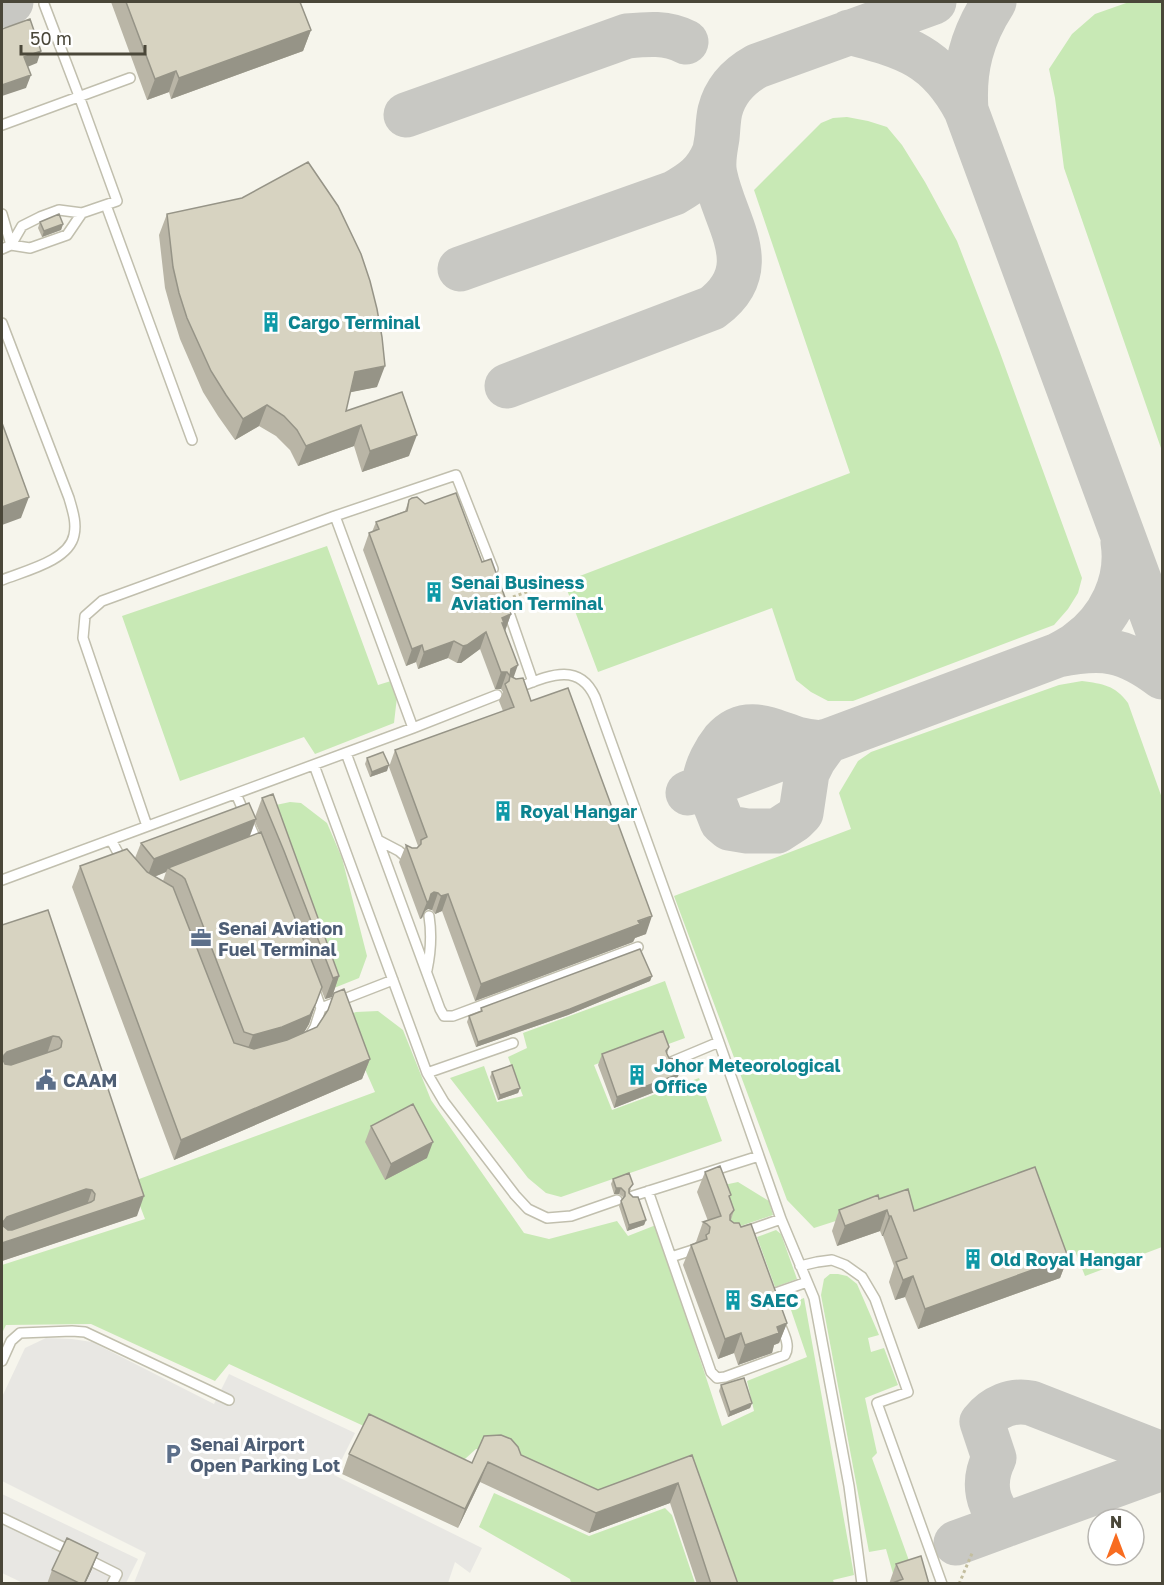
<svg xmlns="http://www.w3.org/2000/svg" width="1164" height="1585" viewBox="0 0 1164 1585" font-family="'Golos Text',sans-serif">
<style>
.green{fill:#c8e9b5}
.parking{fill:#e8e7e3}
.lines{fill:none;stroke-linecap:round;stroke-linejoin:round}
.taxiway{stroke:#c8c8c3;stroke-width:45}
.service-casing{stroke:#c1bfae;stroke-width:12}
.path{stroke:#c3be9f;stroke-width:3;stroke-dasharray:3 3;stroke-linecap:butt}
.service{stroke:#fff;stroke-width:9}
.wall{fill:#b9b5a6;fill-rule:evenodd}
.shaded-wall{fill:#969487}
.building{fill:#d7d3c1;stroke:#969487;stroke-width:1.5;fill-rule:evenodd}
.labels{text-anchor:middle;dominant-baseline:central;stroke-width:6;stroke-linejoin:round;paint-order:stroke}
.culture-label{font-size:18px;font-weight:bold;fill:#0d838f;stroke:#fff;text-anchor:start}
.service-label{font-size:18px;font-weight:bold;fill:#4e5e75;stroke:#fff;text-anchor:start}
</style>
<rect width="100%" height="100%" fill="#f6f5ec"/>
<path class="green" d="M1129,2H1162V451L1064,168L1055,98L1049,69L1072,34L1095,14Z
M847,117L868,121L887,127L902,145L925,182L957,241L999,350L1082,578L1078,593L1068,609L1054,625L853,701H828L811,692L796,680L772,608L598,672L564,582L850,473L754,190L821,123L833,118Z
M327,546L378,685L391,681L397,697L394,723L315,754L304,737L180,781L122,616Z
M1082,681C1103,684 1115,685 1128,703L1162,798V1247L1085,1276L1075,1251L1057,1258L910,1226L901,1200L814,1228L787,1200L674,896L851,829L839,793L858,761L871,752L1059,685Z
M290,802L301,803L327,823L342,858L367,956L359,978L329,990L276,805Z
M665,981L685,1038L663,1046L660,1040L594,1065L612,1110L699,1078L722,1141L561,1197L546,1193L528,1178L450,1078L484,1066L497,1102L523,1096L508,1057L527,1048L523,1033Z
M378,1011L403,1030L431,1100L524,1233L549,1239L617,1221L628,1236L656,1225L722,1426L754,1411L747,1381L807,1357L789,1304L804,1298L854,1575L833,1580L834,1583H728L683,1470L591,1505L501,1452L476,1449L455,1468L229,1364L215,1381L91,1324L6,1325L2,1333V1265L145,1219L131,1182L375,1092L342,1017L356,1012Z
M738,1182L769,1201L773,1215L732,1229L719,1186Z
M776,1230L781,1234L797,1279L775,1287L757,1237Z
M830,1274H838L847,1276L857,1284L879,1335L868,1338L871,1352L884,1348L898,1385L865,1398L877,1453L872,1458L912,1569L894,1577L886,1549L869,1552L821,1295L824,1279Z
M494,1493L589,1536L665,1508L672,1515L695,1583H571L570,1579L479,1527Z"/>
<path class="parking" d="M46,1338L72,1339L92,1342L214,1404L229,1374L355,1433L334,1475L482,1548L470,1573L455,1562L448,1583H134L146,1553L2,1481V1397L25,1348Z
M2,1494L138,1559L126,1583H23L2,1573Z"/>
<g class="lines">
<path class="taxiway" d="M994,2C972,36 963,69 966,110L1162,642
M2,5L11,2
M849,32C905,47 937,55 966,110
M406,115L627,36C647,34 667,32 686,42
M460,269L674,193C693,182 705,174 714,153
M507,386L712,308C766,268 725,224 715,175C712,163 715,150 717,138C718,129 718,120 720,111C725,91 739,76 757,66L934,2
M1058,655C1103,646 1125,649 1162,677
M821,743C813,742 805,741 797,739C771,731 746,715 723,741C715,751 707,766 705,779L722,822L729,828L747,831H777L794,820L801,813L807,773L814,759L827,741
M688,793L1058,655C1065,651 1072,648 1078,643C1110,620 1129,581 1123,542
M1008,1524C986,1508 982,1482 994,1458L982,1422C994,1407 1012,1399 1031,1403L1162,1454
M956,1543L1162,1468"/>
<g class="service-casing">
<path id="service" d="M2,125L130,78
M106,205L192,440
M2,214L11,245
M11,245L22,226L40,217L59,210L82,213L117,201L79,96L44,4
M2,249L11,245L30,248L67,235L82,213
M2,323L69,498C72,509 77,522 74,535C69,561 24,571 2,580
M335,516L413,728
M507,607L533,682
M514,689C544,678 578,659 595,697L719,1042L781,1219L814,1298L849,1486L862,1584
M346,753L440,1009L444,1016H453L638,947
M314,765L427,1073L444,1102L515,1195L528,1209L547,1218L571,1216L617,1200
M236,794L258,844
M147,826L83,638L85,616L102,601L335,516L456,475L493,569
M111,840L123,862
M378,840L399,851L408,859
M2,880L413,728L497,695
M427,970C431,951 432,935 429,916
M321,1008L393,980
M309,1037L315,1027L321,1008L314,988
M669,1063L719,1042
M427,1073L513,1043
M648,1191L711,1372L717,1378L725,1377L785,1355C791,1345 783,1332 779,1322
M633,1196L759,1156
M744,1232L781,1219
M671,1257L696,1249
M800,1266L817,1262L832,1260L845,1265L862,1277L875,1299L908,1392L877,1403L942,1584
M770,1295L807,1282
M2,1361L11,1341L20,1333L72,1331L85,1332L229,1400
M2,1518L73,1552
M85,1558L117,1574L112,1584"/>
</g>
<path class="path" d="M513,597L556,581
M959,1584L973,1551"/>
<use href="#service" class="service"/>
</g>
<path class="wall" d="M111,2H300L311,30L303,51L171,99L169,92L147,100Z
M167,214L377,387L350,392L346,411L409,456L362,472L354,446L298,466L290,450L276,436L259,426L235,440L218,416L203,392L180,339L172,313L165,288L159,235Z
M40,222L63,224L61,230L42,237L38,228Z
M409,500L482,562L511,614L505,631L513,678L531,701L646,934L635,938L633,942L475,1001L442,911L435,914L432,910L428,909L425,911L422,918L420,919L399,862L406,845L412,848H417L418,846L389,767L395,750L503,711L499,701L503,692L501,689H495L480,649L461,663H457L448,658L418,669L416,662L406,666L363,550L369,533L372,532L376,522L405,511Z
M367,758L387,771L370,777L365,764Z
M262,798L339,976L332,997L325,999L321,989L309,1024L304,1032L317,1027L327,1012L334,993L370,1059L362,1079L174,1160L72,887L80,866L135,858L141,843L255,817ZM255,822L260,833L250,836ZM166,872L163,881L154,877Z
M48,910L137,1216L2,1261V925Z
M652,976L650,981L568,1015L476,1047L467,1022L469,1016L480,1012L481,1008Z
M669,1047L667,1054L675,1084L614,1108L598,1065L602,1054Z
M492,1072L520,1088L518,1093L498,1100L490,1077Z
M371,1126L427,1158L385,1180L365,1142Z
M705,1172L730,1198L734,1210L731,1220L787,1323L779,1343L774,1345L772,1353L738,1365L734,1353L718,1359L683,1265L691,1245L696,1242L703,1222L708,1221L697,1192Z
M613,1179L631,1189L629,1193L646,1220L644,1225L627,1231L619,1206L623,1197L619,1194H614L611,1184Z
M879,1199L914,1211L1068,1257L1060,1278L918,1329L905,1297L895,1300L889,1282L894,1266L883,1236H882L880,1231L837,1246L832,1231L839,1210Z
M721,1385L752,1403L750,1408L728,1417L719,1391Z
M349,1454L472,1463L521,1455L598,1490L692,1455L738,1584H697L670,1503L589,1533L480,1482L458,1528L342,1474Z
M896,1564L929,1584H889Z
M92,1569L85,1584H47L52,1570Z"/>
<path class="shaded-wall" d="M311,30L303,51L171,99L179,78Z
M41,51L37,63L20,70L24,57Z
M176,71L169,92L147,100L155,79Z
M31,75L26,88L2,96V85Z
M63,224L61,230L42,237L44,231Z
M385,366L377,387L347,393L355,372Z
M267,405L259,426L235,440L243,419Z
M361,425L354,446L298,466L306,446Z
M417,435L409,456L362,472L370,451Z
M29,497L21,518L2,525V507Z
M511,614L505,631L500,633L502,618Z
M486,632L480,649L461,663H457L463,646Z
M454,641L448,658L418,669L424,652Z
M422,645L416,662L406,666L412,649Z
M518,665L512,682L509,681L511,669Z
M501,672H507L501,689H495Z
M389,765L387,771L370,777L372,772Z
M256,819L248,840L168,868L166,872L146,880L154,859Z
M434,892L438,893L432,910L428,909L425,911L422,918L420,919L427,902L431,894Z
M448,894L442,911L435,914L441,896Z
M652,916L646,934L635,938L633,942L475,1001L481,984Z
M339,976L332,997L325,999L333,978Z
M652,976L650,981L568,1015L476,1047L478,1042Z
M316,1003L309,1024L302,1036L245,1056L253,1035Z
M53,1036L46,1057L2,1072L4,1055L7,1052Z
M370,1059L362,1079L174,1160L181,1140Z
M679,1074L675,1084L614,1108L617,1097Z
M520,1088L518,1093L498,1100L500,1095Z
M433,1142L427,1158L385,1180L391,1164Z
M616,1188H621L619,1194H614Z
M86,1189L92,1190L85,1211L2,1237L3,1222L7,1217Z
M144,1196L137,1216L2,1261V1243Z
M887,1210L880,1231L837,1246L845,1226Z
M889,1216H891L883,1236H882Z
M646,1220L644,1225L627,1231L629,1225Z
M1068,1257L1060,1278L918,1329L925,1309Z
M913,1276L905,1297L895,1300L903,1280Z
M787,1323L779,1343L774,1345L772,1353L738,1365L745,1345L777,1327Z
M741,1333L734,1353L718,1359L725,1339Z
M752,1403L750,1408L728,1417L730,1412Z
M488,1462L480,1482L458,1528L465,1509Z
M678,1483L670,1503L589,1533L596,1513Z
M98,1553L92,1569L85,1584H84Z"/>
<path class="building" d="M126,2H300L311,30L179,78L176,71L155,79Z
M30,19L41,51L24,57L31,75L2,85V29Z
M308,162L338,206L361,254L370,281L377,309L382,337L385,366L355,372L346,411L402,392L417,435L370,451L361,425L306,446L297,430L284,416L267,405L243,419L226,395L211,371L187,318L179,293L173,267L167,214L242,198Z
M59,214L63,224L44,231L40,222Z
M2,423L29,497L2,507Z
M456,493L482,562L491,559L511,614L502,618L504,623H502L518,665L511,669L510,676L516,679L523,678L531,701L568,688L652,916L638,921L640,924L481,984L448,894L441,896L438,893L434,892L431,894L429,901L427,902L406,845L412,848H417L421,844V840L427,837L395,750L514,707L505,684L509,681L510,676L507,672H501L486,632L467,645L463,646L454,641L424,652L422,645L412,649L369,533L379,529L376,522L407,511L409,500L412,498L417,497L425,504Z
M383,752L389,765L372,772L367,758Z
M273,794L339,976L333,978L284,851L262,798Z
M249,803L256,819L154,859L141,843Z
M261,832L322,987L316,1003L310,1015L282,1027L253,1035L244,1032L185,879L182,876L168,868Z
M127,849L147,872L173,887L234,1043L254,1049L287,1040L317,1027L328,1010L334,993L344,989L370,1059L181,1140L80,866Z
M48,910L144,1196L2,1243V925ZM53,1036L59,1037L62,1041L61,1047L58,1049L11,1065L5,1064L3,1060L4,1055L7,1052ZM86,1189L92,1190L95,1194L94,1200L91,1202L12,1230H8L3,1226V1222L7,1217Z
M640,949L652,976L570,1009L478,1042L469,1016L482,1011L481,1008Z
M663,1031L669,1047L666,1051L667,1054L669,1058L674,1059L679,1074L617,1097L602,1054Z
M512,1065L520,1088L500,1095L492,1072Z
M413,1104L433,1142L391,1164L371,1126Z
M720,1166L731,1195L729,1196L734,1210L730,1215V1220L734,1223H739L741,1227L751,1224L787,1323L777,1327L779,1333L745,1345L741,1333L725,1339L691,1245L707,1239L706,1235L709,1233L710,1227L707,1224L703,1222L721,1216L705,1172Z
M1035,1167L1068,1257L925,1309L913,1276L903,1280L896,1262L907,1258L891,1216H889L887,1210L845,1226L839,1210L878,1195L879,1199L908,1189L914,1211Z
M629,1173L633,1184L629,1189V1193L633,1197H638L646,1220L629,1225L621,1201L625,1196V1192L621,1188H616L613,1179Z
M744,1378L752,1403L730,1412L721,1385Z
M369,1414L472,1463L484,1436L501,1435L511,1439L518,1447L521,1455L598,1490L692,1455L738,1584H711L678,1483L596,1513L488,1462L465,1509L349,1454Z
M67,1538L98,1553L84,1584H81L52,1570Z
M921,1556L929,1584H890L903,1579L896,1564Z"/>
<defs>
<g id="building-bare" transform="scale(1.62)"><path d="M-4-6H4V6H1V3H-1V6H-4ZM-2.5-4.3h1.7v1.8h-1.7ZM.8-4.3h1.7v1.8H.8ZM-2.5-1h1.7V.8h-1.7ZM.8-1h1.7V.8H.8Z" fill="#0f9aa8" stroke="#fff" stroke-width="2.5" paint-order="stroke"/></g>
<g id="office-bare" transform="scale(1.62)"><path d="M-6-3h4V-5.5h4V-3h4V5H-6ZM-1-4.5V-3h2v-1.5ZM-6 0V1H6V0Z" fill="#5c6f8a" stroke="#fff" stroke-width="2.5" paint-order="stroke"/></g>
<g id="civic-bare" transform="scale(1.62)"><path d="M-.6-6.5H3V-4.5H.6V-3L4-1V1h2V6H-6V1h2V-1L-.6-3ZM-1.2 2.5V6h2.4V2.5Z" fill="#5c6f8a" stroke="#fff" stroke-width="2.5" paint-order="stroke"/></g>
<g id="parking-bare" transform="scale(1.62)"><path d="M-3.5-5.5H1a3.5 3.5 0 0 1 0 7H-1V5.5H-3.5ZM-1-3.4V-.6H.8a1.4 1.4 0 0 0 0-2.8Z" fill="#5c6f8a" stroke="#fff" stroke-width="2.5" paint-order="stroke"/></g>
</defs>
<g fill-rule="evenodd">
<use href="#building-bare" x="271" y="322"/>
<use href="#building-bare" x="434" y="592"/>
<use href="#building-bare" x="503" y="811"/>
<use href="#office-bare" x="201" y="938"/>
<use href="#building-bare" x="637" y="1075"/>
<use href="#civic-bare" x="46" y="1080"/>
<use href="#building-bare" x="973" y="1259"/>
<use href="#building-bare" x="733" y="1300"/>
<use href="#parking-bare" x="173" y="1454"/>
</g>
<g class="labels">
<g class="culture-label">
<text x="288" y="322">Cargo Terminal</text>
<text x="451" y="582">Senai Business<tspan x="451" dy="21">Aviation Terminal</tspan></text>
<text x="520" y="811">Royal Hangar</text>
<text x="654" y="1065">Johor Meteorological<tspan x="654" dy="21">Office</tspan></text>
<text x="990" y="1259">Old Royal Hangar</text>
<text x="750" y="1300">SAEC</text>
</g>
<g class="service-label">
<text x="218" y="928">Senai Aviation<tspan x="218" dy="21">Fuel Terminal</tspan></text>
<text x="63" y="1080">CAAM</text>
<text x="190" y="1444">Senai Airport<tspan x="190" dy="21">Open Parking Lot</tspan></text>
</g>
</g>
<rect width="1164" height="1585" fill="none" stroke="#4a4739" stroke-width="6"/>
<g transform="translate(1116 1537)"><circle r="28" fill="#ffffff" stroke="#b7b5b0" stroke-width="1.5"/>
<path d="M0-4.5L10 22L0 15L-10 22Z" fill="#f86c20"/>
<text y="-9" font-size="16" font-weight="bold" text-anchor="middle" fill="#4a4739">N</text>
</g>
<path d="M21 45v9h124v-9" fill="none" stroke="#4a4739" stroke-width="3"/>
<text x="30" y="45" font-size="18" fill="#4a4739" stroke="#ffffff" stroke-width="4.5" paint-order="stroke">50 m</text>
</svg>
